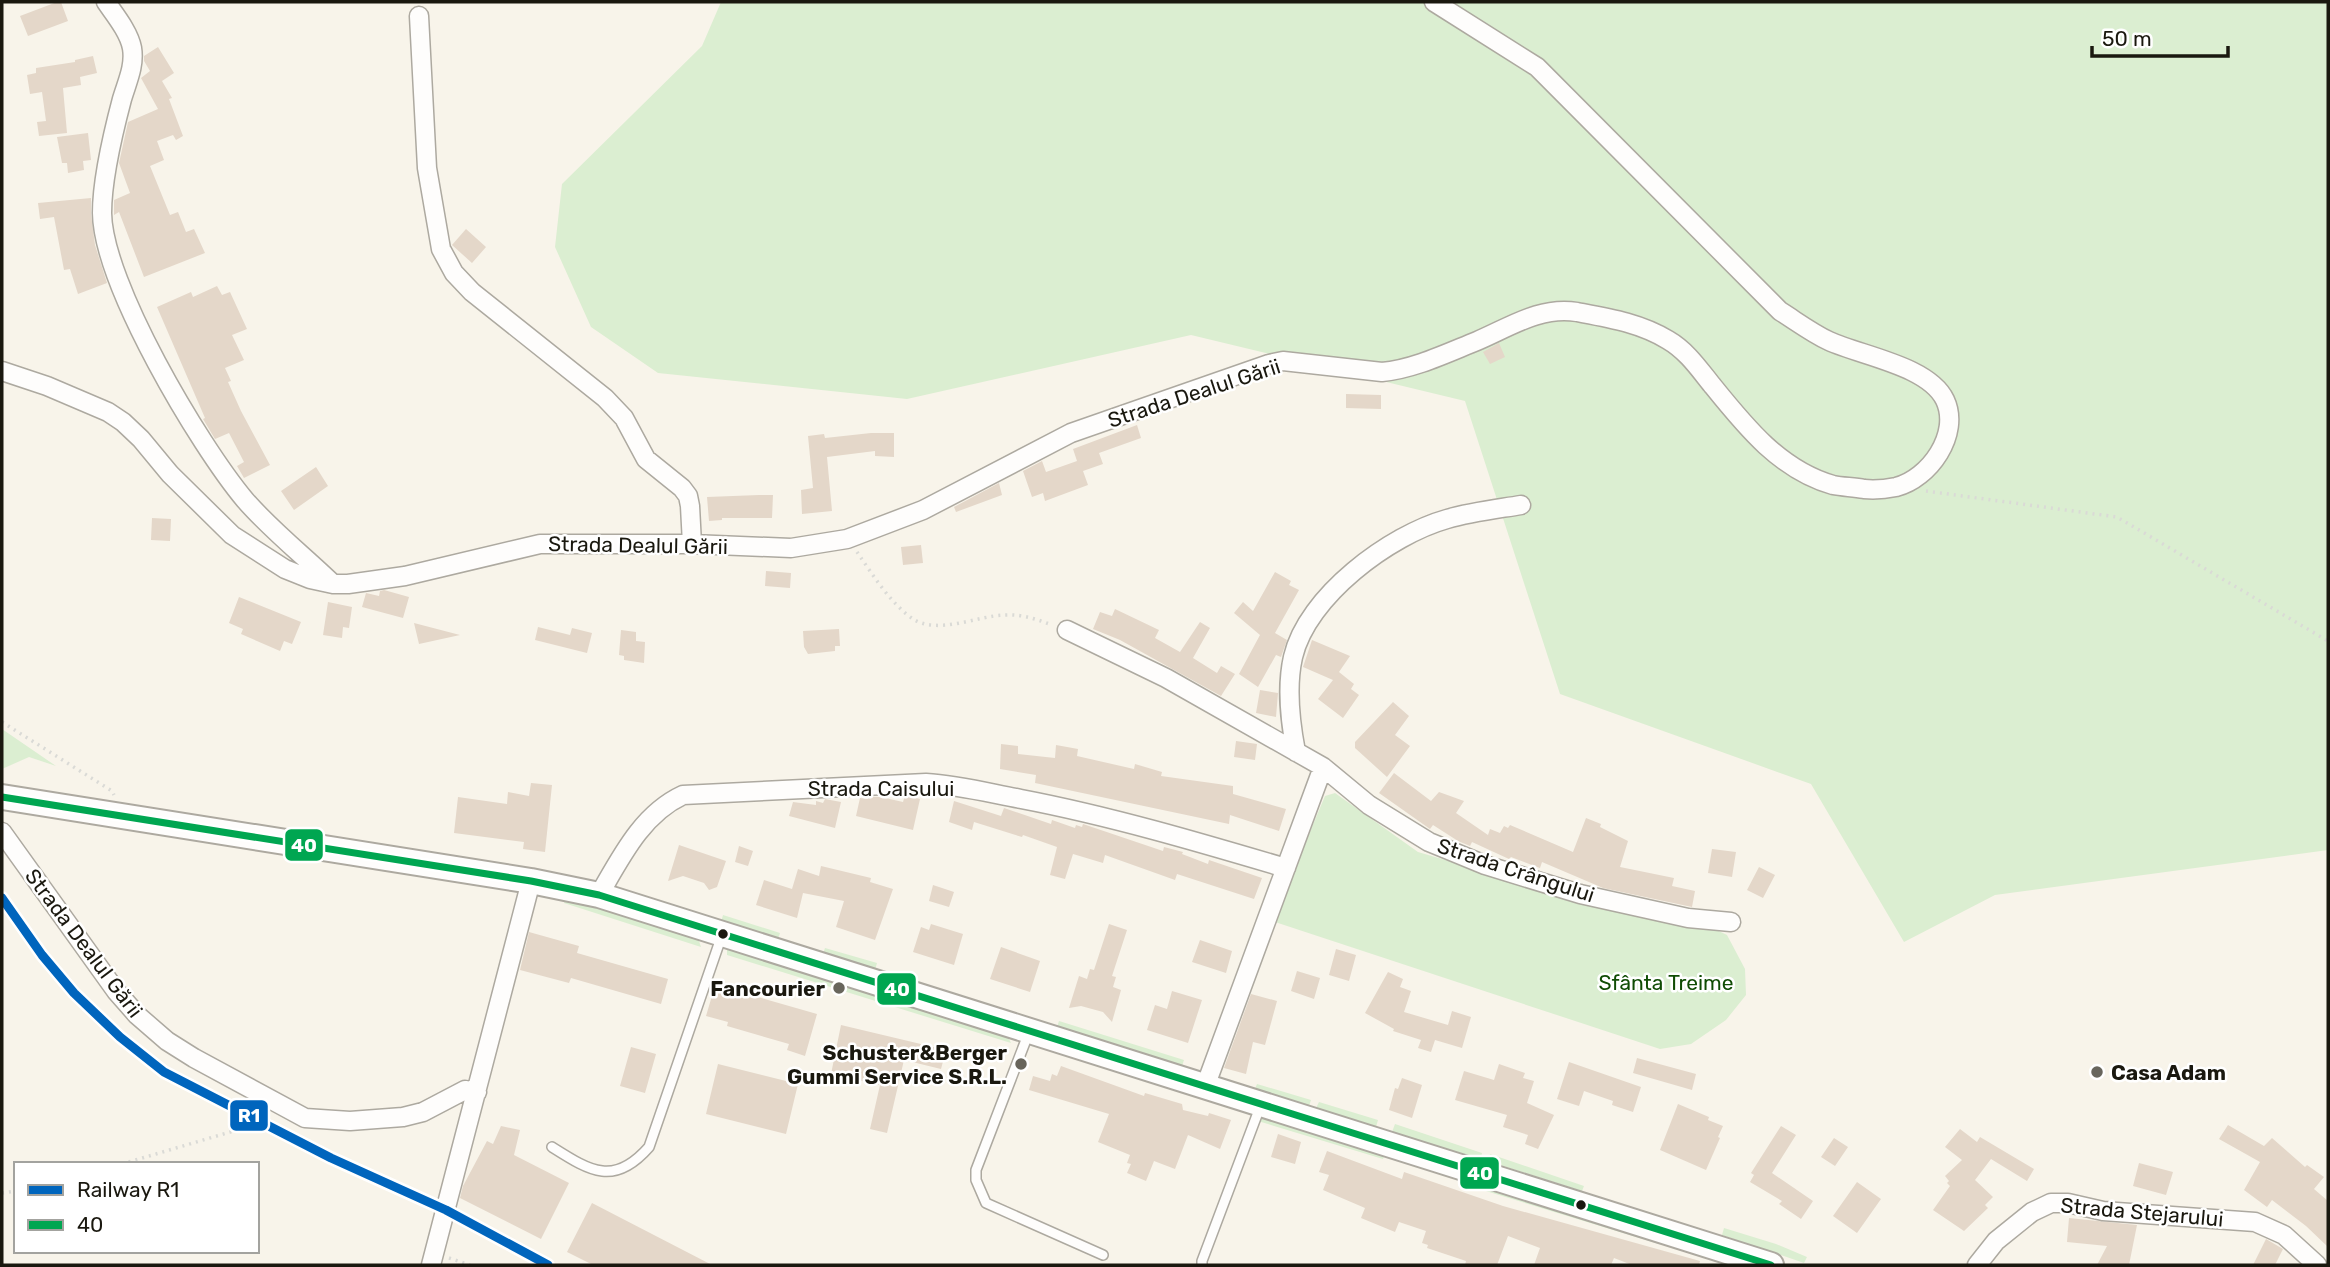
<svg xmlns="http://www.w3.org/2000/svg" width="2330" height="1267" viewBox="0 0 2330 1267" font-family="Rubik,sans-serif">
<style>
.green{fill:#dbeed1}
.building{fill:#e4d7c9}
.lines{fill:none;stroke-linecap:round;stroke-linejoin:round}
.lane-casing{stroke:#ada9a0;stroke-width:12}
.street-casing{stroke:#ada9a0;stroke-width:21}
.secondary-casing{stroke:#ada9a0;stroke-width:28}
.path{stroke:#dadad6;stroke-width:3.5;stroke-dasharray:2 5;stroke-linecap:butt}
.lane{stroke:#fefdfc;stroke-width:9}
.street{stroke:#fefdfc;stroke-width:18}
.secondary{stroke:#fefdfc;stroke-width:24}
.bus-1-casing{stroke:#fff;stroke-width:12}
.bus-1{stroke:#00a651;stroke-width:7}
.rail-1-casing{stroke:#fff;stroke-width:14}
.rail-1{stroke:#0065bd;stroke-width:9}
.bus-dot{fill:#1a180f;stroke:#fff;stroke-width:2.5}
.poi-dot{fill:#68655c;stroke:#fff;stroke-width:2.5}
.labels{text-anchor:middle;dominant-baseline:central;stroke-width:5;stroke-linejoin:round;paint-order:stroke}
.street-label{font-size:21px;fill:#1a180f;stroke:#fff}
.park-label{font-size:21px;fill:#104c04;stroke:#fff}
.poi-label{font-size:21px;font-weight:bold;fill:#1a180f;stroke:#fff;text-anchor:end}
.line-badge{stroke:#fff;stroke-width:2.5}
.badge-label{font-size:19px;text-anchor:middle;font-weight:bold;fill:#fff}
</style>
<rect width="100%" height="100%" fill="#f8f4ea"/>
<path class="green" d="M721,2H2328V850L1995,895L1904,942L1811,784L1560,694L1465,401L1191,335L907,399L658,373L591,327L555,247L562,184L702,46Z
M2,729L56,766L29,757L2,769Z
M1335,793L1418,852L1576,898L1700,922L1727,935L1745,969L1746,995L1726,1020L1691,1044L1660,1049L1275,922L1293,872L1325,796Z
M566,897L697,935L701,947L564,903Z
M723,915L780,933L778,939L721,922Z
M727,946L1007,1035L1011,1043L727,955Z
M825,948L877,963L875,970L823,954Z
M1059,1021L1184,1060L1182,1066L1057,1027Z
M1257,1084L1311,1100L1309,1106L1255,1089Z
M1319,1102L1378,1120L1376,1127L1316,1108Z
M1266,1116L1387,1148L1383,1159L1258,1121Z
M1395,1124L1482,1153L1481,1159L1392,1132Z
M1490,1154L1584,1186L1582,1191L1488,1161Z
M1466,1175L1661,1236L1659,1244L1463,1184Z
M1724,1228L1776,1244L1807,1257L1804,1263L1722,1235Z"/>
<path class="building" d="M57,2H61L68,21L28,36L20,16Z
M158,47L174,73L162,81L172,98L169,99L183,136L176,140L173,135L157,141L164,160L150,166L170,215L178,212L186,232L194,229L205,253L144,277L119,212L114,215V200L130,193L119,163L128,122L158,109L141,78L150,71L144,61V56Z
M93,56L97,73L80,77L81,85L63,88L67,133L39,136L37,122L46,121L42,92L30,94L27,75L36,73V68L75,62V60Z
M88,133L91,160L83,161L84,170L68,173L67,163H62L57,137Z
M91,198V214L95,245L107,283L78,294L70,269L64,270L54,217L40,219L38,203Z
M466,229L486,247L472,263L452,245Z
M217,286L222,295L230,292L247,329L232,335L244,360L225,368L231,381L228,382L241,411L270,465L244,478L237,466L244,462L229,433L215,439L203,419L205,418L157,307L191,292L193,297Z
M1499,343L1505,357L1490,364L1483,352Z
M1346,394L1381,395V409L1346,408Z
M1137,425L1141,438L1099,453L1103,464L1083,471L1088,485L1045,501L1043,493L1032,497L1023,471L1042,461L1046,472L1077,461L1073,449Z
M871,433H894V457L875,456V451L827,457L832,511L802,514L801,490L813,488L808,436L824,434L825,438Z
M316,467L328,486L294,510L281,491Z
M999,483L1002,495L956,512L954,507Z
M759,495H773L772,518H722V520L709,521L707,497Z
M152,518L171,519L170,541L151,540Z
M921,545L923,563L903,565L901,547Z
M766,571L791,573L790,588L765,586Z
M1275,572L1291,581L1289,585L1299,590L1275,633L1287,640L1281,657L1276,655L1258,687L1239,674L1260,635L1234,613L1243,602L1253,611Z
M384,590L409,597L403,618L362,607L366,593L379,596L380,591Z
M239,597L301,622L292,644L284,641L280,651L241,634L243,629L229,623Z
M328,602L352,607L349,628L343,627L342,638L323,635Z
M1115,609L1159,630L1155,638L1180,652L1200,622L1210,628L1193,658L1217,673L1221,666L1235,674L1221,696L1120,640L1093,629L1100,612L1112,616Z
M414,623L460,635L419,644Z
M538,627L570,635L572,628L592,633L587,653L535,640Z
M839,629L840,646H835V651L808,654L804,647L803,631Z
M621,630L636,632V641L645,642L644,663L624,660V656L619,655Z
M1312,640L1350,656L1339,672L1354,684L1351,689L1359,695L1343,718L1318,699L1333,680L1303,667Z
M1260,690L1278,693L1276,717L1256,713Z
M1393,702L1409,716L1395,735L1410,746L1387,777L1355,748V742Z
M1236,741L1257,744L1255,760L1234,757Z
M1001,744L1018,746V754L1055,758L1056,745L1078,749L1077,756L1134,769L1135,764L1162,772L1161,776L1233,786V794L1286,809L1279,831L1230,815L1229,824L1035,783L1036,775L1000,769Z
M1394,773L1431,801L1439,792L1464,801L1456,813L1488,835L1490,829L1500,833L1504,826L1508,828L1510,825L1573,852L1586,818L1601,824L1600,827L1628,841L1620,867L1674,878L1672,886L1695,891L1692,907L1603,888L1542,862L1540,868L1511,857L1509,859L1472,842L1470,846L1458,841L1433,825L1430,829L1379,793Z
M531,783L552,785L545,852L523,849L524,842L454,833L458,797L507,804L508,792L529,796Z
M905,795L920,799L913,830L856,816L860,798L868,799L869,797H881L903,802Z
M825,799L841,802L835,828L789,816L793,802L816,805V801L823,803Z
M954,801L1001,816L1004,808L1051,824L1052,820L1075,828L1076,825L1082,827L1083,824L1163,851L1164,847L1183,852L1182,854L1208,864L1209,860L1262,878L1254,899L1177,874L1175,880L1105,855L1103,863L1073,854L1065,879L1050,875L1057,847L1023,835L1022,837L974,822L972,830L949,822Z
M679,845L726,861L717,887L709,890L704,883L683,876L668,881Z
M739,846L753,851L748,866L735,862Z
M1712,849L1736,852L1732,877L1708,873Z
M821,866L871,878L870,882L893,889L875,940L836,927L844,901L803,893L797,918L756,905L764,880L792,889L798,869L819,876Z
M1759,867L1775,875L1763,898L1747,890Z
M933,885L954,892L949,907L929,901Z
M931,924L963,934L954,965L913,952L921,927L929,930Z
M1109,924L1127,930L1112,976L1116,977L1113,987L1121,990L1112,1022L1103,1012L1081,1006L1069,1008L1079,976L1087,979L1090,969L1094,970Z
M529,932L579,946L577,953L668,979L661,1004L571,978L569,983L520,970Z
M1200,940L1232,951L1226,973L1192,962Z
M1001,947L1040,961L1030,992L990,979Z
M1336,949L1356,955L1349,981L1329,975Z
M1297,971L1320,978L1314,999L1291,991Z
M1388,972L1403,979L1400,987L1411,991L1404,1012L1448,1025L1452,1011L1471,1017L1462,1048L1435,1040L1431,1052L1418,1048L1421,1040L1393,1031L1394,1029L1365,1013Z
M714,989L736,995L737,991L817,1014L805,1056L787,1050L789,1044L727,1026L728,1022L706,1016Z
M1172,991L1202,1000L1188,1043L1147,1030L1155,1005L1167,1009Z
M1251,994L1277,1001L1265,1045L1253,1042L1246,1074L1224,1068Z
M841,1025L946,1050L941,1069L904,1060L887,1133L870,1129L880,1085L831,1074Z
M631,1047L656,1054L645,1093L620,1086Z
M1637,1058L1696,1074L1692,1090L1633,1073Z
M1569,1062L1641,1087L1633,1112L1612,1105L1613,1101L1584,1091L1579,1106L1557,1099Z
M718,1064L798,1084L786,1134L706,1114Z
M1499,1064L1525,1073L1523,1078L1534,1081L1527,1103L1554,1115L1538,1149L1525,1144L1528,1135L1503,1127L1507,1115L1455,1100L1464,1071L1494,1080Z
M1061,1066L1144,1096L1145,1093L1182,1104L1183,1110L1208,1116L1209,1113L1231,1120L1220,1149L1188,1135L1175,1169L1154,1161L1146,1181L1127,1173L1131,1164L1127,1163L1130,1155L1098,1142L1109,1114L1029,1090L1033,1076L1050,1081L1052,1074L1057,1076Z
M1402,1078L1422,1085L1412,1118L1389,1110L1395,1088L1398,1089Z
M1678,1104L1709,1117L1708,1120L1723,1126L1718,1137L1720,1138L1706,1170L1660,1150Z
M2228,1125L2264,1146L2272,1138L2305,1167L2307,1165L2324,1177L2314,1189L2328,1201V1247L2306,1226L2272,1200L2267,1207L2244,1190L2260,1162L2219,1139Z
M501,1126L520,1130L514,1155L569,1183L541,1239L460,1198L463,1186L487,1141L493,1144Z
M1781,1126L1796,1135L1772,1173L1813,1201L1801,1219L1779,1204L1782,1201L1750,1182L1754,1175L1751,1173Z
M1960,1129L1977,1142L1980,1137L2034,1169L2027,1181L1991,1159L1975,1180L1993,1197L1985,1205L1988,1208L1964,1231L1933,1210L1950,1186L1947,1183L1949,1181L1945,1176L1962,1160L1945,1147Z
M1278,1134L1301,1142L1295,1164L1271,1157Z
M1834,1138L1848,1147L1835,1166L1821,1157Z
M1327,1151L1402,1179L1404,1172L1503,1206L1700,1261L1699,1265H1632L1614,1258L1611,1265H1534L1540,1248L1508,1236L1497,1265H1465L1466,1261L1427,1248L1428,1245L1422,1243L1426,1231L1399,1222L1395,1232L1361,1218L1365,1208L1323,1190L1329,1175L1319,1172Z
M2139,1163L2173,1172L2166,1195L2133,1186Z
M1857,1182L1881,1199L1857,1233L1833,1216Z
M592,1203L712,1265H593L567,1252Z
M2069,1218L2137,1225L2129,1265H2097L2107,1246L2067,1242Z
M2266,1239L2283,1249L2275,1265H2253Z"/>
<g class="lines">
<g class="lane-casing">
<path id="lane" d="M1029,1032L976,1170V1180L986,1203L1103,1255
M552,1147C590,1171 614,1187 649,1147L722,935
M1202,1265V1261L1260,1107"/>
</g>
<g class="street-casing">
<path id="street" d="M106,2C115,15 129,32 132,48C135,66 127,82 122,99C113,133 102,178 102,213C103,284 199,445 245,500C271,530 304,556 333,584
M419,16L427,168L441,249L454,273L472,292L605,398L624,418L646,459L682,488L688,496L690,506L692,544
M2,371L47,386L108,412L123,422L141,439L170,474L232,535L285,569L310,579L333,584H348L405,576L540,544H692L791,548L847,539L923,510L1071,433L1269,364L1283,361L1382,372C1414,369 1447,353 1477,341C1510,327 1540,306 1577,312C1609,318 1640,323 1668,340C1687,351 1699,369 1712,385C1745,426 1780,470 1833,485C1843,487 1854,487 1864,489C1874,490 1886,489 1896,487C1929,479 1961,434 1945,400C1929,366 1862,356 1829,341C1812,333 1796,321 1780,311L1537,67L1434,2
M1067,630L1166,678L1323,767L1369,805L1429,842L1485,865L1580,894L1688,918L1731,922
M1296,752C1290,721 1286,688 1293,657C1307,596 1390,535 1447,519C1471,512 1497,509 1521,505
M2,832L116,991L137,1015L167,1041L194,1058L305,1118L350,1121L403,1117L423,1112L465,1090L477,1092
M599,895C621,857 642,814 683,795L926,783C958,785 989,793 1021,799C1110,816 1198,842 1286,868
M1205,1087L1323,767
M431,1265L531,881
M1977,1265L1996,1241L2032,1212L2051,1203H2068L2103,1211L2255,1222L2284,1235L2317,1265"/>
</g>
<g class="secondary-casing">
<path id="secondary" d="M2,797L531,881L599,895L1771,1265"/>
</g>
<path class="path" d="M1926,491L2117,517L2328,641
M857,552C873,575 890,603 913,619C938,635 977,616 1004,615C1022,614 1036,619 1052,625
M2,722L112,791L114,795
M122,1164L264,1122L275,1121
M2,1193L16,1191
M449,1258L470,1265"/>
<use href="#lane" class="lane"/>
<use href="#street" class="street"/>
<use href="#secondary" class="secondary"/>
<g class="bus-1-casing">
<path id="bus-1" d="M2,797L531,881L599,895L1771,1265"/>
</g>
<use href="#bus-1" class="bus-1"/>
<g class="rail-1-casing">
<path id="rail-1" d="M2,898L42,955L74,993L120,1037L164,1072L331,1158L446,1210L548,1265"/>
</g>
<use href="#rail-1" class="rail-1"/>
</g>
<g class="bus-dot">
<circle cx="723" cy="934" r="6"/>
<circle cx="1581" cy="1205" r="6"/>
</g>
<g class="poi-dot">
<circle cx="839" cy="988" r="7"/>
<circle cx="1021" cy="1064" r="7"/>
<circle cx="2097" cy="1072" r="7"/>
</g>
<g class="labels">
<g class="street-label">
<text transform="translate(1194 393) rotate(-18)">Strada Dealul Gării</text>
<text transform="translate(638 545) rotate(1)">Strada Dealul Gării</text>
<text x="881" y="788">Strada Caisului</text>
<text transform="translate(1516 870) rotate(18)">Strada Crângului</text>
<text transform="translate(84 943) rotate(53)">Strada Dealul Gării</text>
<text transform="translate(2142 1212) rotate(5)">Strada Stejarului</text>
</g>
<g class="park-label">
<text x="1666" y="982">Sfânta Treime</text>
</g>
<g class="poi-label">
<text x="825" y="988">Fancourier</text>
<text x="1007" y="1052">Schuster&amp;Berger<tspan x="1007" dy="24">Gummi Service S.R.L.</tspan></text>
<text x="2111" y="1072" text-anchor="start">Casa Adam</text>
</g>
</g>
<g class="line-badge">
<rect x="284" y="828" width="40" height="34" rx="7" fill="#00a651"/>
<rect x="876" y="972" width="41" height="34" rx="7" fill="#00a651"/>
<rect x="229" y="1099" width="40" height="33" rx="7" fill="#0065bd"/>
<rect x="1459" y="1156" width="41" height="34" rx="7" fill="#00a651"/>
</g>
<g class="badge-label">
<text x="304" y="852">40</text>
<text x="897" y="996">40</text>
<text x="249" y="1122">R1</text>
<text x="1480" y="1180">40</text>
</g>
<rect width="2330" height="1267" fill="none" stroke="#1a180f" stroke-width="7"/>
<rect x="14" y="1162" width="245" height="91" fill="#ffffff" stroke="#a3a39f" stroke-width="2"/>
<rect x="28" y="1185" width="35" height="10" fill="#0065bd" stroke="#a3a39f" stroke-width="2"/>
<text x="77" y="1197" font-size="21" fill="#1a180f">Railway R1</text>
<rect x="28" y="1220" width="35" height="10" fill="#00a651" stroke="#a3a39f" stroke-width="2"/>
<text x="77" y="1232" font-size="21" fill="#1a180f">40</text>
<path d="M2092 46v10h136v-10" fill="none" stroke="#1a180f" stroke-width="3.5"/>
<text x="2102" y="46" font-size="21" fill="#1a180f" stroke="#ffffff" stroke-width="5" paint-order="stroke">50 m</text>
</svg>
